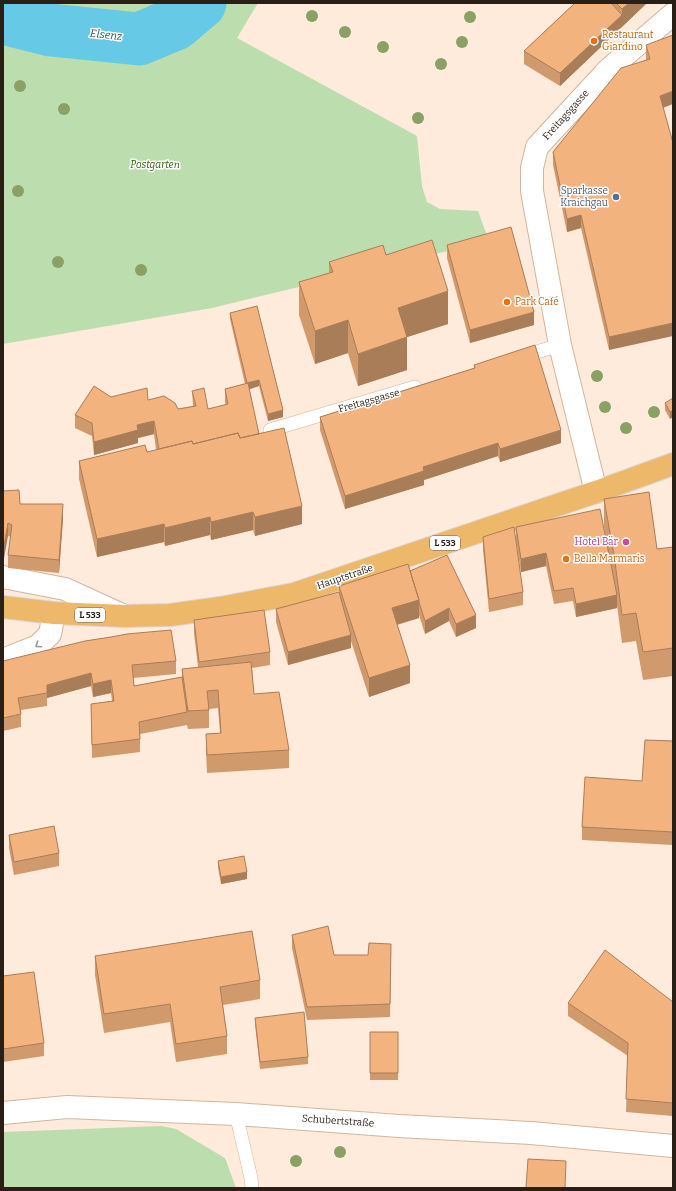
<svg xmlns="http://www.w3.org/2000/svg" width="676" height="1191" viewBox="0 0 676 1191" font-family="Bitter,serif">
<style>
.green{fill:#bcddae}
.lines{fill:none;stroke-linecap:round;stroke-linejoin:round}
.river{stroke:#66c9e5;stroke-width:53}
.lane-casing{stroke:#d3b59e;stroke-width:14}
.street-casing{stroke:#d3b59e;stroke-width:24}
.primary-casing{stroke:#d9d7d5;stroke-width:24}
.lane{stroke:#fff;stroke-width:13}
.street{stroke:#fff;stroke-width:22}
.primary{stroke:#eeb86b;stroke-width:22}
.tree{fill:#8aa065}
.wall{fill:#d19a6d}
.shaded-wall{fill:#aa7d59}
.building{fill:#f3b37f;stroke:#aa7d59}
.oneway{stroke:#9f9a96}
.food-dot{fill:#e8710a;stroke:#fff;stroke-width:1.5}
.service-dot{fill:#5c6f8a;stroke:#fff;stroke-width:1.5}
.hotel-dot{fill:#d1479c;stroke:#fff;stroke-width:1.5}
.labels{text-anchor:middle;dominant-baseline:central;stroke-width:3;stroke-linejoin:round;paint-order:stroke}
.shield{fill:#fff;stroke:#6a625c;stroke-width:1}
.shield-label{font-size:9px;font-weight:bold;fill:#2a1f16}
.food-label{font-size:10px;fill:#c56008;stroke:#fff;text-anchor:start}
.street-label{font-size:10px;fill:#2a1f16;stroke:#fff}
.park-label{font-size:10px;font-style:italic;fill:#2c6203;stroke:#fff}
.service-label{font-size:10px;fill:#4e5e75;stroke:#fff;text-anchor:end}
.hotel-label{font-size:10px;fill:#b23c85;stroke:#fff;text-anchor:end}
.water-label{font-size:11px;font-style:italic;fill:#295562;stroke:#fff}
</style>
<rect width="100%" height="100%" fill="#feebdc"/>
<path class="green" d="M3,3H258L237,38L417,136L422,186L427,202L440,209L478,211L489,241L212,308L3,344Z
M161,1126L176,1129L225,1158L236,1188H3V1132Z"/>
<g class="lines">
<path class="river" d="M3,18L51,30L139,39L175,24L200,3"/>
<g class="lane-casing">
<path id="lane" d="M520,357L560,345
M270,430L415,387
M236,1114L251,1178L252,1188"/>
</g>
<g class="street-casing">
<path id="street" d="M596,492L560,345L532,191V168L537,147L609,69L673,14
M3,577L65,589L124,616
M3,660L38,646L50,634L54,613
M3,1113L67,1107L236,1114L399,1126L531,1133L673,1146"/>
</g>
<g class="primary-casing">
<path id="primary" d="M3,607L54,613L125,616L170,615L220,608L294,594L596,492L673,464"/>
</g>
<use href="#lane" class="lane"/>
<use href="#street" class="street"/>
<use href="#primary" class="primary"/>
</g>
<g class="tree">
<circle cx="312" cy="16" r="6"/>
<circle cx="470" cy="17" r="6"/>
<circle cx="345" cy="32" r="6"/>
<circle cx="462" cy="42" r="6"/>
<circle cx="383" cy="47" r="6"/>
<circle cx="441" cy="64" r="6"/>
<circle cx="20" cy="86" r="6"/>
<circle cx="64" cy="109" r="6"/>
<circle cx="418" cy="118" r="6"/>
<circle cx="18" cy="191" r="6"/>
<circle cx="58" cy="262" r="6"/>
<circle cx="141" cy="270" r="6"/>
<circle cx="597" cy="376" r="6"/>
<circle cx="605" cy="407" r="6"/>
<circle cx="654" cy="412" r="6"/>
<circle cx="626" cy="428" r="6"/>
<circle cx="340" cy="1152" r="6"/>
<circle cx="296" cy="1161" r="6"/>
</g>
<path class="wall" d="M575,3H647L560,86L524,64V51Z
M646,45L663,108L609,350L581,228L567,232L553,165V152L646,60Z
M447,245L534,325L470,343L447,258Z
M386,255L448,324L407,337V370L358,386L348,353L315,364L299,315V282L329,273V262Z
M230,313L283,417L268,421L259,386L249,389L259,434L302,524L255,536L253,530L211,540L210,535L165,546L164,542L97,557L79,479V461L147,452L156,450L154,434L138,438V443L94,455L92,436L75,428V415L148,400L178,409L193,406L192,391L208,409L226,405L225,402V389L245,384L230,319Z
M474,365L561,443L500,462L498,456L424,480V485L345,509L320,430V417L474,368Z
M673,398L670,419L665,410V403Z
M3,491L20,504L63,518L59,573L8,568V555L11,537L8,536Z
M604,499L657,549L673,547V676L643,680L636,641L622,643L617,605V608L576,617L573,601L554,604L546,566L521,572L516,540V527L609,558L604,527Z
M483,537L523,592V605L489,612L483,550Z
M410,571L476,628L456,637L449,621L425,634L419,615V618L397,625L410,683L369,697L351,641V648L288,665L276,622V609L339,592V586Z
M194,620L270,652V665L252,668L254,694L289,750V768L207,773L206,752V734L220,733L218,708L209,709V728L188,729L187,725L140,734V752L92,758L91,704L112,701L111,693L93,697L91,686L47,698V706L21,710V727L3,731V661H176V674L133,678L134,686L182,677V669L198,667L194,633Z
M673,741V845L582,840V827L642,781Z
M9,835L59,853V866L14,875L9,848Z
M218,861L247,879L221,884L218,868Z
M292,935L334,955H368L391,944L390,1017L307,1020L292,948Z
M95,956L260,980V999L223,1005L227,1036V1054L176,1062L170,1022L104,1033L95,975Z
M3,976L44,1043V1056L3,1062Z
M673,1002V1116L626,1112L628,1056L568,1016V1003Z
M255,1018L308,1057V1064L260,1069L255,1024Z
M370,1032H398V1080H370Z"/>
<path class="shaded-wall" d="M629,3H647L560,86V73L622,15V9Z
M673,91V104L660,109V96Z
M581,215V228L567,232V219Z
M448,291V324L398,340V308Z
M534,312V325L470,343V330Z
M348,320V353L315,364V331Z
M673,323V336L609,350V337Z
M407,337V370L358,386V354Z
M259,380V386L247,390V383Z
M283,410V417L268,421V414Z
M673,410V417L670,419V412Z
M154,421V434L138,438V443L94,455V442L137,425Z
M561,430V443L500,462V449Z
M498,443V456L424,480V485L345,509V496L423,467Z
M63,504V518L59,573V560Z
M302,506V524L255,536V517Z
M253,512V530L211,540V522Z
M210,517V535L165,546V528Z
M8,523V536L3,564V551Z
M164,524V542L97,557V539Z
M546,553V566L521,572V559Z
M617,595V608L576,617V604Z
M419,600V618L392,626V608Z
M449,608V621L425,634V621Z
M476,615V628L456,637V624Z
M351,635V648L288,665V652Z
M410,665V683L369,697V678Z
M91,673V686L47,698V685Z
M111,680V693L93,697V684Z
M247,872V879L221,884V877Z"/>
<path class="building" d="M575,3H611L622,15L560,73L524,51Z
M616,3H629L622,9Z
M673,35V91L660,96L673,143V323L609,337L581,215L567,219L553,152L621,68L650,59L646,45Z
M511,227L534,312L470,330L447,245Z
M432,240L448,291L398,308L407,337L358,354L348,320L315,331L299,282L333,272L329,262L383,245L386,255Z
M257,306L283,410L268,414L259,380L247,383L230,313Z
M535,345L561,430L500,449L498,443L423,467L424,471L345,496L320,417L475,368L474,365Z
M248,383L259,434L240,438L238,433L193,444L192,441L159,449L154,421L137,425L138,430L94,442L92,423L75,415L94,386L111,397L147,388L148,400L164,396L175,403L178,409L196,406L192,391L204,388L208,409L228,404L225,389Z
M673,398V410L670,412L665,403Z
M284,428L302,506L255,517L253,512L211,522L210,517L165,528L164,524L97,539L79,461L145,445L147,452L192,441L193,444L238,433L240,438Z
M19,490L20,504H63L59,560L8,555L12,525L8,523L3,551V491Z
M649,492L657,549L673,547V648L643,652L636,613L622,615L614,555L604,499Z
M600,509L617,595L576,604L573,588L554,591L546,553L521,559L516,527Z
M514,527L523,592L489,599L483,537Z
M447,555L476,615L456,624L449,608L425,621L419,602V600L410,571Z
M408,564L419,600L392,608L410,665L369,678L339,586Z
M339,592L351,635L288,652L276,609Z
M264,610L270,652L199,662L194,620Z
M171,630L176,661L132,665L134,686L182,677L187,712L139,722L140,739L92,745L91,704L114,701L111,680L93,684L91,673L47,685V693L18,698L21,714L3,718V661L85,641L111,637L127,634Z
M251,662L254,694L279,692L289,750L207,755L206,734L221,733L218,690L207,691L209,710L188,711L182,669Z
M645,740L673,741V832L582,827L585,777L642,781Z
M54,826L59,853L14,862L9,835Z
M244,856L247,872L221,877L218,861Z
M328,926L334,955H368L369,943L391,944L390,1004L307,1007L292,935Z
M252,931L260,980L220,987L227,1036L176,1044L170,1004L104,1014L95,956Z
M605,950L673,1002V1103L626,1099L628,1043L568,1003Z
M34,972L44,1043L3,1049V976Z
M304,1012L308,1057L260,1062L255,1018Z
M370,1032H398V1073H370Z
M528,1159L566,1161L565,1188H526Z"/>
<defs><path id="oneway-chevron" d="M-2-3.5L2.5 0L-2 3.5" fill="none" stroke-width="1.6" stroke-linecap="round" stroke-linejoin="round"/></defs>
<use class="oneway" href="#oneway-chevron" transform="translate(38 645) rotate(146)"/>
<g class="food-dot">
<circle cx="594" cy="41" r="4"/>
<circle cx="507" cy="302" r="4"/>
<circle cx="566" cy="559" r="4"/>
</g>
<circle class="service-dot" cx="616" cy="197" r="4"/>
<circle class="hotel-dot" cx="626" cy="542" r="4"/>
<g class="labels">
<g class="shield">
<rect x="430" y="536" width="30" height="14" rx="3"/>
<rect x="75" y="608" width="30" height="14" rx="3"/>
</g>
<g class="shield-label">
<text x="445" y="543">L 533</text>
<text x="90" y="615">L 533</text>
</g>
<g class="food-label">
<text x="602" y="35">Restaurant<tspan x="602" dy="12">Giardino</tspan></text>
<text x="515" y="302">Park Café</text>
<text x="574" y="559">Bella Marmaris</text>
</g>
<g class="street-label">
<text transform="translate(566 115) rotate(-48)">Freitagsgasse</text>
<text transform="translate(369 401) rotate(-16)">Freitagsgasse</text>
<text transform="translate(345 577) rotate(-19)">Hauptstraße</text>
<text transform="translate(338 1121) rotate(4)">Schubertstraße</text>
</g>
<g class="park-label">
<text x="155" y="165">Postgarten</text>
</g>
<g class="service-label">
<text x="608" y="191">Sparkasse<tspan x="608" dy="12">Kraichgau</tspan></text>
</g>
<g class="hotel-label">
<text x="618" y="542">Hotel Bär</text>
</g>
<g class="water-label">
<text transform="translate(106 35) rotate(6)">Elsenz</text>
</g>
</g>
<rect width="676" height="1191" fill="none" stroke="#2a1f16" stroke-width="8"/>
</svg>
